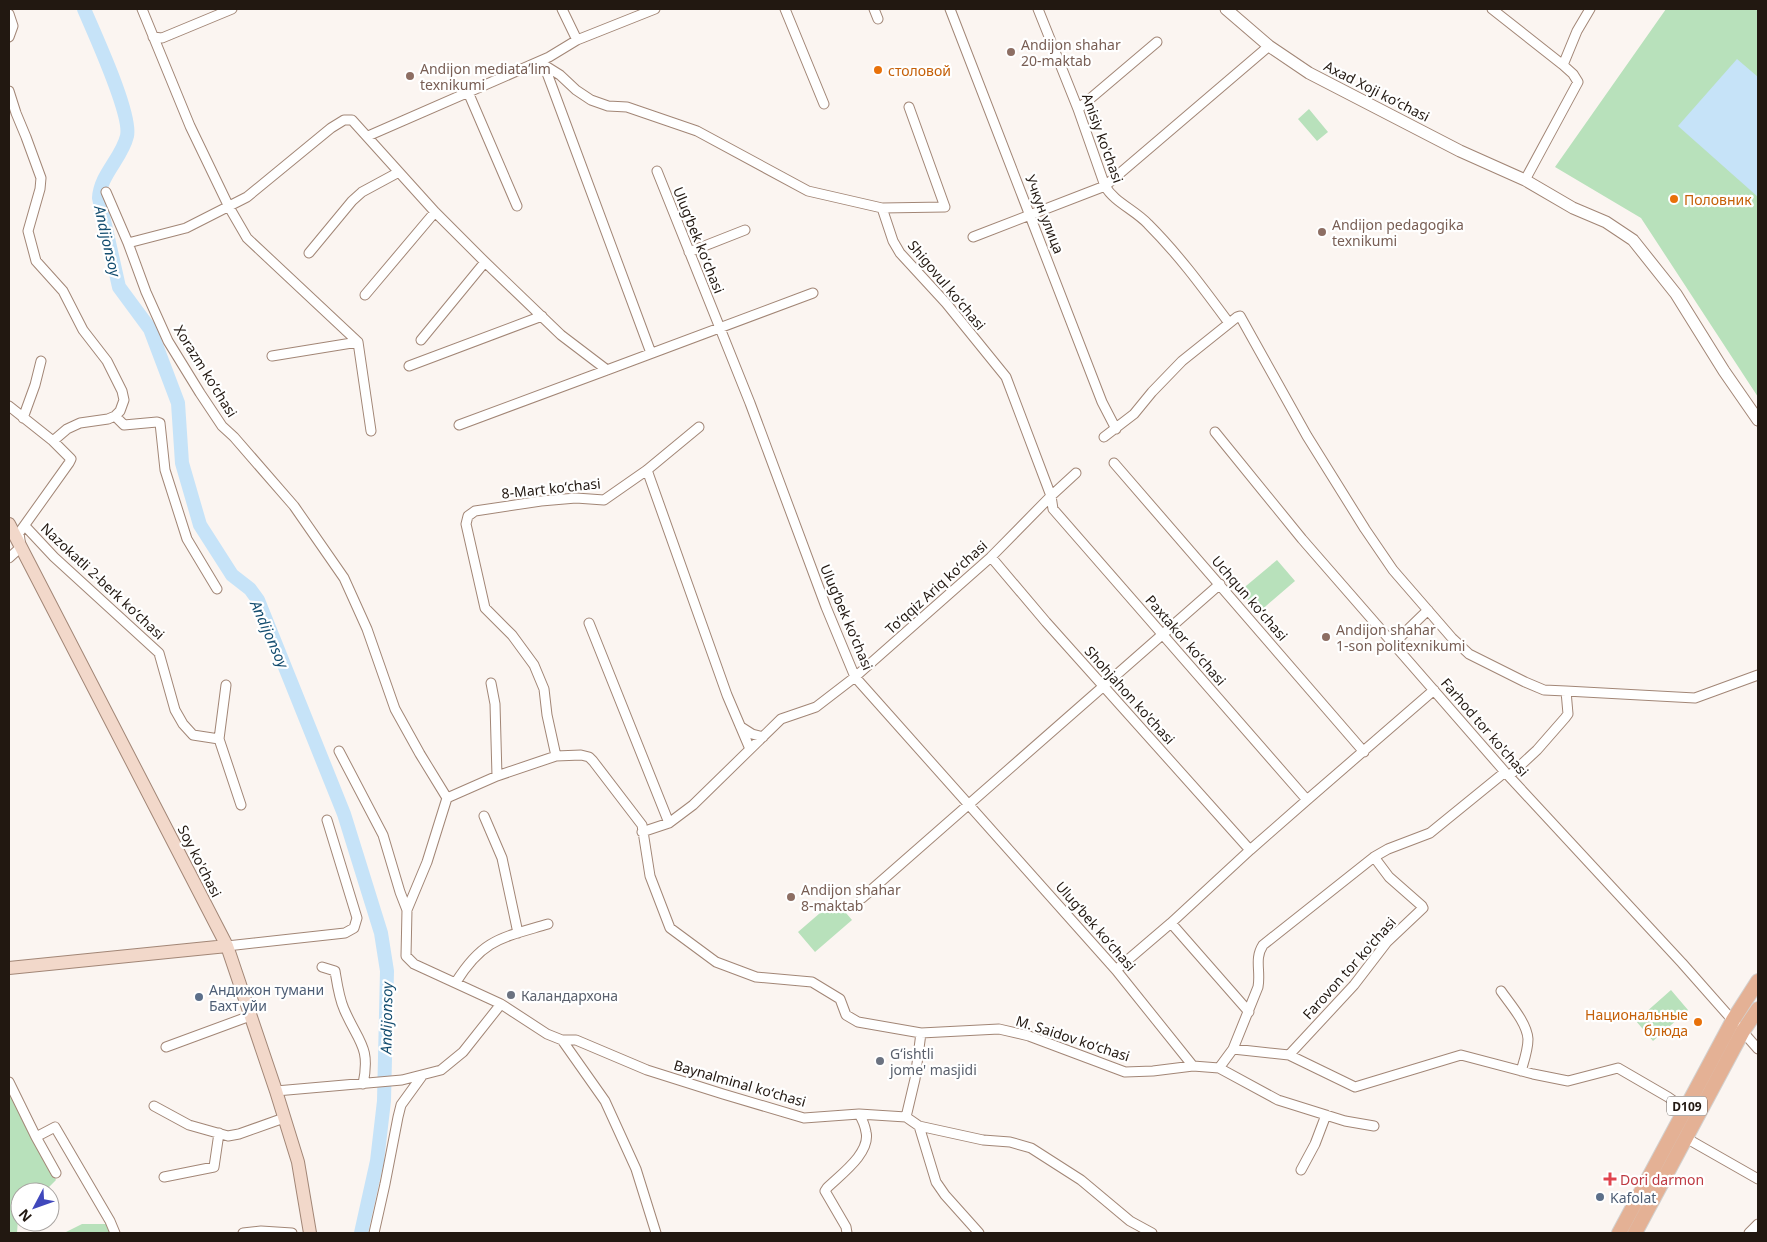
<svg xmlns="http://www.w3.org/2000/svg" width="1767" height="1242" viewBox="0 0 1767 1242" font-family="'Noto Sans',sans-serif">
<style>
.green{fill:#b8e1bb}
.water{fill:#c6e3f8}
.lines{fill:none;stroke-linecap:round;stroke-linejoin:round}
.river{stroke:#c6e3f8;stroke-width:14}
.minor-casing{stroke:#a28676;stroke-width:11}
.tertiary-casing{stroke:#a28676;stroke-width:13}
.secondary-casing{stroke:#a28676;stroke-width:14}
.primary-casing{stroke:#d3d1cf;stroke-width:16}
.minor{stroke:#fff;stroke-width:9}
.tertiary{stroke:#fff;stroke-width:11}
.secondary{stroke:#f2d8ca;stroke-width:12}
.primary{stroke:#e4b195;stroke-width:14}
.education-dot{fill:#8d6e63;stroke:#fff;stroke-width:2}
.food-dot{fill:#e8710a;stroke:#fff;stroke-width:2}
.worship-dot{fill:#6b7280;stroke:#fff;stroke-width:2}
.service-dot{fill:#5c6f8a;stroke:#fff;stroke-width:2}
.health-dot{fill:#e0444e;stroke:#fff;stroke-width:2}
.labels{text-anchor:middle;dominant-baseline:central;stroke-width:4.5;stroke-linejoin:round;paint-order:stroke}
.shield{fill:#fff;stroke:#645d58;stroke-width:1}
.shield-label{font-size:12px;font-weight:bold;fill:#221811}
.education-label{font-size:14px;fill:#785e54;stroke:#fff;text-anchor:start}
.food-label{font-size:14px;fill:#c56008;stroke:#fff;text-anchor:start}
.street-label{font-size:14px;fill:#221811;stroke:#fff}
.service-label{font-size:14px;fill:#4e5e75;stroke:#fff;text-anchor:start}
.worship-label{font-size:14px;fill:#5b616d;stroke:#fff;text-anchor:start}
.health-label{font-size:14px;fill:#be3a42;stroke:#fff;text-anchor:start}
.water-label{font-size:15px;font-style:italic;fill:#154e70;stroke:#fff}
</style>
<rect width="100%" height="100%" fill="#fbf5f1"/>
<path class="green" d="M1666,9H1758V397L1641,218L1555,167Z
M1309,109L1328,132L1317,141L1298,119Z
M1277,560L1295,581L1259,612L1240,591Z
M835,900L852,920L815,952L798,932Z
M1671,990L1688,1010L1653,1041L1636,1021Z
M9,1091L56,1180L44,1192H20V1217L18,1219L17,1233H9Z
M82,1224H107L111,1233H64Z"/>
<path class="water" d="M1737,59L1758,77V197L1678,126Z"/>
<g class="lines">
<path class="river" d="M84,9C94,33 132,114 127,136C122,158 100,175 99,198L119,287L150,329L178,403L182,463L200,525L232,575L250,589L258,600L344,814L381,933L387,971L384,1101L377,1161L361,1233"/>
<g class="minor-casing">
<path id="minor" d="M142,9L190,126L229,207L247,238L358,342L371,431
M562,9L577,40
M785,9L824,104
M874,9L878,19
M950,9L1102,402L1116,429
M1038,9L1078,109L1105,186C1114,202 1135,210 1148,224C1179,255 1203,288 1229,323
M1492,9L1563,65
M9,14L13,26L9,37
M153,37L162,38L232,9
M544,65L560,75L576,90L591,100L608,106L627,107L697,131L808,191L882,208L945,207L909,107
M544,65L651,353
M9,91L16,113L26,137L41,178L40,189L28,231L36,261L63,291L83,330L107,361L122,391L124,400L120,411L115,416L108,419L80,423L67,429L53,441L71,459L69,463L19,533L21,547L9,558
M468,92L517,206
M1078,109L1157,42
M368,136L549,57L577,40L655,9
M657,171L750,403L826,607L855,677L1116,970L1193,1066
M1525,180L1578,82L1573,74L1563,65L1577,31L1590,9
M106,192L128,243
M882,208L893,241L900,253L946,303L1006,377L1051,496L1053,509L1307,800
M973,237L1105,186L1269,46
M689,252L745,230
M309,253L352,201L362,192L399,172
M365,295L435,212
M421,340L485,262
M272,356L358,342
M409,366L542,316
M9,406L53,441
M115,416L124,425L157,422L160,423L165,470L187,539L217,589
M23,418L35,385L41,361
M459,425L607,370
M1215,432L1302,539L1505,772L1682,963L1758,1049
M1104,437L1134,414L1152,392L1182,361L1237,317L1240,316L1307,436L1365,529L1393,570L1452,638L1469,654L1525,682L1544,690L1566,691L1695,698L1758,675
M1114,463L1364,752
M647,470L727,695L750,749
M25,526L54,557L159,653L175,710L183,724L193,735L219,739L241,805
M991,557L1046,622L1250,850
M589,623L669,823
M1394,643L1428,610
M491,683L495,704L497,776
M741,727L752,734L763,737
M219,739L226,685
M339,751L383,835L400,892L407,910
M556,756L547,715L544,689L534,665L512,635L485,608L466,524L468,516L475,511L541,501L576,498L604,500L647,470L699,427
M1509,776L1537,750L1565,718L1568,714L1566,691
M447,798L420,754L395,709L367,629L344,578L294,506L234,437L222,426L200,393L168,341L146,292L128,243L186,228L247,197L331,128L344,120H352L435,212L485,262L561,335L607,370L813,293
M447,798L497,776L556,756L581,755L589,757L593,761L642,825L650,876L670,928L716,962L756,977L812,982L840,999L846,1015L858,1022L921,1033L999,1029L1029,1036L1125,1072L1153,1071L1193,1066L1219,1068L1233,1049L1289,1055L1355,1087L1461,1055L1533,1074L1568,1081L1618,1068L1668,1097L1685,1109
M447,798L427,862L407,910L406,956L414,964L501,1004L547,1034L562,1040H576L647,1070L723,1094L804,1118L859,1114L906,1117L919,1126L983,1140L1010,1142L1031,1148L1081,1180L1130,1221L1152,1233
M484,816L502,858L518,933
M642,832L669,823L693,805L781,719L816,707L855,677L991,557L1051,496L1076,473
M862,898L1220,584
M1171,923L1249,1012
M227,946L345,933L354,928L357,918L327,820
M322,967L335,971C337,983 339,998 344,1009C358,1042 371,1046 363,1084
M1116,970L1171,923L1250,850L1307,800L1434,690
M456,982C483,939 501,938 548,924
M1501,991C1510,1004 1527,1023 1528,1039C1528,1050 1524,1061 1521,1071
M562,1040L605,1101L636,1169L656,1233
M166,1047L250,1016
M1233,1049L1258,987C1261,971 1254,959 1263,945L1374,857L1388,849L1430,833L1505,772
M1289,1055L1354,985L1387,942L1423,908L1422,906L1389,877L1374,857
M1219,1068L1278,1100L1345,1121L1374,1126
M9,1082L36,1137L55,1127L110,1221L115,1233
M276,1091L402,1080L441,1070L463,1052L501,1004
M154,1106L189,1125L228,1136L239,1134L284,1118
M906,1117L915,1079L921,1033
M919,1126L936,1182L945,1195L979,1233
M36,1137L56,1173
M1686,1138L1758,1179
M1301,1170L1315,1144L1326,1115
M164,1177L214,1167L219,1133
M243,1233L261,1231L292,1233
M374,1233L385,1184L398,1117L401,1105L422,1076
M847,1233L846,1227L825,1191L827,1188C840,1175 871,1153 866,1132C865,1126 862,1119 859,1114
M1749,1233L1758,1224"/>
</g>
<g class="tertiary-casing">
<path id="tertiary" d="M1226,9L1269,46L1309,73L1460,151L1525,180L1573,208L1606,222L1633,240L1676,294L1724,371L1758,420"/>
</g>
<g class="secondary-casing">
<path id="secondary" d="M9,524L227,946L276,1091L298,1162L310,1233
M9,968L227,946"/>
</g>
<g class="primary-casing">
<path id="primary" d="M1619,1233L1733,1020L1758,981
M1635,1233L1743,1031L1758,1009"/>
</g>
<use href="#minor" class="minor"/>
<use href="#tertiary" class="tertiary"/>
<use href="#secondary" class="secondary"/>
<use href="#primary" class="primary"/>
</g>
<g class="education-dot">
<circle cx="1011" cy="52" r="5"/>
<circle cx="410" cy="76" r="5"/>
<circle cx="1322" cy="232" r="5"/>
<circle cx="1326" cy="637" r="5"/>
<circle cx="791" cy="897" r="5"/>
</g>
<g class="food-dot">
<circle cx="878" cy="70" r="5"/>
<circle cx="1674" cy="199" r="5"/>
<circle cx="1698" cy="1022" r="5"/>
</g>
<g class="worship-dot">
<circle cx="511" cy="995" r="5"/>
<circle cx="880" cy="1061" r="5"/>
</g>
<g class="service-dot">
<circle cx="199" cy="997" r="5"/>
<circle cx="1600" cy="1197" r="5"/>
</g>
<path class="health-dot" d="M1607.5 1171.5h5v5h5v5h-5v5h-5v-5h-5v-5h5z"/>
<g class="labels">
<rect class="shield" x="1667" y="1096.5" width="40" height="19" rx="4"/>
<g class="shield-label">
<text x="1687" y="1106">D109</text>
</g>
<g class="education-label">
<text x="1021" y="44">Andijon shahar<tspan x="1021" dy="16">20-maktab</tspan></text>
<text x="420" y="68">Andijon mediataʼlim<tspan x="420" dy="16">texnikumi</tspan></text>
<text x="1332" y="224">Andijon pedagogika<tspan x="1332" dy="16">texnikumi</tspan></text>
<text x="1336" y="629">Andijon shahar<tspan x="1336" dy="16">1-son politexnikumi</tspan></text>
<text x="801" y="889">Andijon shahar<tspan x="801" dy="16">8-maktab</tspan></text>
</g>
<g class="food-label">
<text x="888" y="70">столовой</text>
<text x="1684" y="199">Половник</text>
<text x="1688" y="1014" text-anchor="end">Национальные<tspan x="1688" dy="16">блюда</tspan></text>
</g>
<g class="street-label">
<text transform="translate(1377 91) rotate(27)">Axad Xoji koʻchasi</text>
<text transform="translate(1103 138) rotate(70)">Anisiy ko'chasi</text>
<text transform="translate(1045 214) rotate(69)">Учкун улица</text>
<text transform="translate(699 240) rotate(68)">Ulugʻbek koʻchasi</text>
<text transform="translate(947 285) rotate(50)">Shigovul koʻchasi</text>
<text transform="translate(206 371) rotate(58)">Xorazm koʻchasi</text>
<text transform="translate(551 488) rotate(-6)">8-Mart koʻchasi</text>
<text transform="translate(103 581) rotate(43)">Nazokatli 2-berk koʻchasi</text>
<text transform="translate(936 587) rotate(-42)">Toʻqqiz Ariq koʻchasi</text>
<text transform="translate(1250 598) rotate(49)">Uchqun koʻchasi</text>
<text transform="translate(847 617) rotate(67)">Ulugʻbek koʻchasi</text>
<text transform="translate(1186 640) rotate(49)">Paxtakor koʻchasi</text>
<text transform="translate(1130 695) rotate(48)">Shohjahon ko'chasi</text>
<text transform="translate(1485 727) rotate(49)">Farhod tor ko'chasi</text>
<text transform="translate(200 861) rotate(63)">Soy ko'chasi</text>
<text transform="translate(1096 926) rotate(49)">Ulugʻbek koʻchasi</text>
<text transform="translate(1349 968) rotate(-48)">Farovon tor ko'chasi</text>
<text transform="translate(1073 1038) rotate(18)">M. Saidov koʻchasi</text>
<text transform="translate(740 1083) rotate(16)">Baynalminal koʻchasi</text>
</g>
<g class="service-label">
<text x="209" y="989">Андижон тумани<tspan x="209" dy="16">Бахт уйи</tspan></text>
<text x="1610" y="1197">Kafolat</text>
</g>
<g class="worship-label">
<text x="521" y="995">Каландархона</text>
<text x="890" y="1053">Gʻishtli<tspan x="890" dy="16">jome' masjidi</tspan></text>
</g>
<g class="health-label">
<text x="1620" y="1179">Dori darmon</text>
</g>
<g class="water-label">
<text transform="translate(108 241) rotate(77)">Andijonsoy</text>
<text transform="translate(270 634) rotate(66)">Andijonsoy</text>
<text transform="translate(386 1018) rotate(-89)">Andijonsoy</text>
</g>
</g>
<rect width="1767" height="1242" fill="none" stroke="#221811" stroke-width="20"/>
<g transform="translate(35 1207) rotate(229)"><circle r="24" fill="#ffffff" stroke="#a7a3a0"/>
<path d="M0-4L9 19L0 12L-9 19Z" fill="#4048bc"/>
<text y="-8" font-size="14" font-weight="bold" text-anchor="middle" fill="#221811">N</text>
</g>
</svg>
